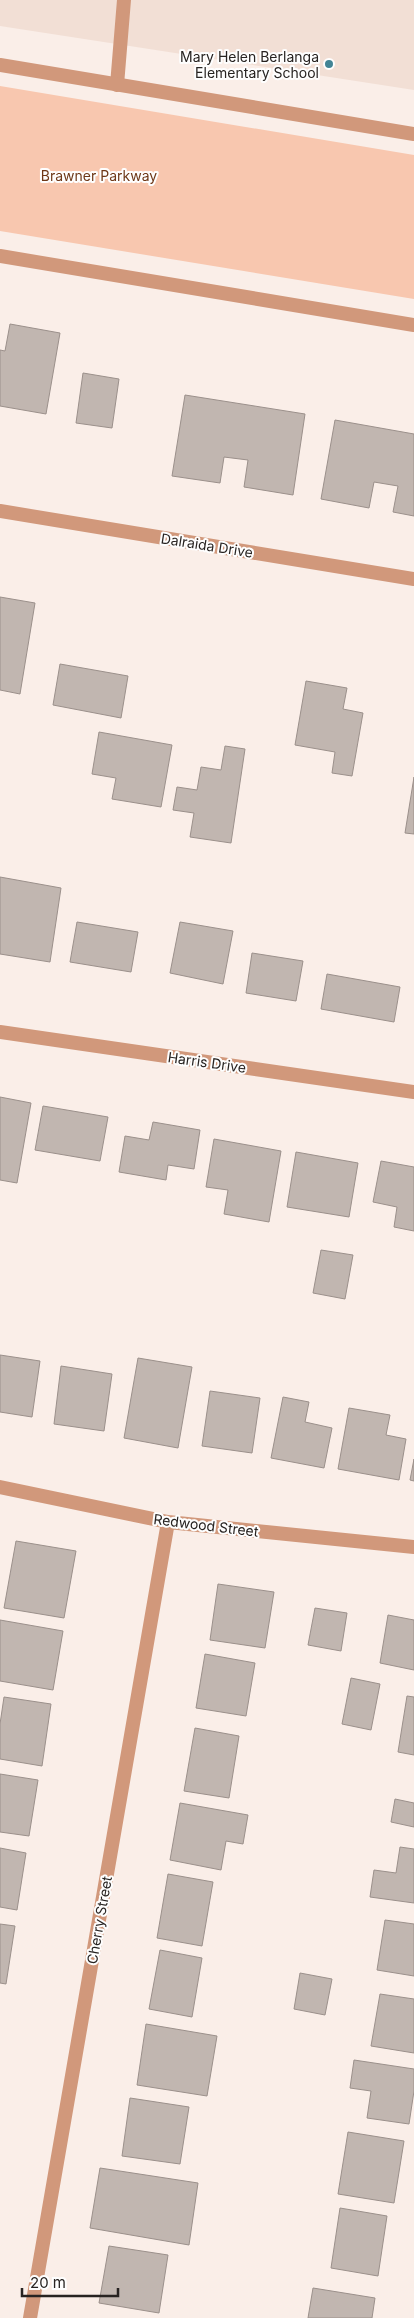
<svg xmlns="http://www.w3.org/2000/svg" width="414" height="2318" viewBox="0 0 414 2318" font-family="Inter,sans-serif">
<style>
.built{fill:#f2dfd5}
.green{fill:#f8c7af}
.building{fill:#c1b6b0;stroke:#9b908b}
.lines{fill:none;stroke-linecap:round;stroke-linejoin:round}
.service{stroke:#d1987b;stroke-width:14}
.minor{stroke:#d1987b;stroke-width:14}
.tertiary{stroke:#d1987b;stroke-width:14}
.poi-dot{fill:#428495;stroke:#fefefe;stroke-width:2}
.labels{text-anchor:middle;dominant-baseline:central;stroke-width:4;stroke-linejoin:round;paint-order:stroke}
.poi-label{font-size:14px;fill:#272321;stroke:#fefefe;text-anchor:end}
.park-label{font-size:14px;fill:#6e3818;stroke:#fefefe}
.street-label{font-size:14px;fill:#272321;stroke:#fefefe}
</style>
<rect width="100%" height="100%" fill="#faeee8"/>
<path class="built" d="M0,0H414V90L0,26Z"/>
<path class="green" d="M0,86L414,155V299L0,231Z"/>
<path class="building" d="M10,324L60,333L46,414L0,406V350L5,351Z
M83,373L119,379L112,428L76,423Z
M185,395L305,414L293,495L244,487L248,460L224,457L220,483L172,476Z
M335,420L414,434V516L393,512L398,486L374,482L369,508L321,499Z
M0,597L35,603L20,694L0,690Z
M60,664L128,676L121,718L53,705Z
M306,681L347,688L343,709L363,713L352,776L332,773L335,752L295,745Z
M99,732L172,745L161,807L112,799L116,778L92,774Z
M225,746L245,749L231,843L190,837L194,813L173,810L177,787L197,790L201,767L221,770Z
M414,777V834L405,833Z
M0,877L61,888L50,962L0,954Z
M77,922L138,932L131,972L70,962Z
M180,922L233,931L223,984L170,973Z
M252,953L303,961L296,1001L246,993Z
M327,974L400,987L394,1022L321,1009Z
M0,1097L31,1103L17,1183L0,1180Z
M43,1106L108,1117L100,1161L35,1150Z
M153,1122L200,1130L194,1169L168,1165L166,1180L119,1172L125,1136L149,1140Z
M214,1139L281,1151L269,1222L224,1214L228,1190L206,1187Z
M296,1152L358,1163L349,1217L287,1207Z
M381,1161L414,1167V1231L394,1227L397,1207L373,1202Z
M321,1250L353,1255L345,1299L313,1293Z
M0,1355L40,1361L32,1417L0,1412Z
M138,1358L192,1367L178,1448L124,1438Z
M61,1366L112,1374L104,1431L54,1424Z
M210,1391L260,1398L252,1453L202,1446Z
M283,1397L309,1402L305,1422L332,1428L324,1468L271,1458Z
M349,1408L390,1415L386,1435L406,1439L399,1480L338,1469Z
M414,1459V1481L410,1480Z
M16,1541L76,1551L64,1618L4,1608Z
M218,1584L274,1592L265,1648L210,1640Z
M315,1608L347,1613L341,1651L308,1645Z
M388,1615L414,1620V1670L380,1663Z
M0,1620L63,1631L53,1690L0,1681Z
M205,1654L255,1663L246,1716L196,1708Z
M351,1678L380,1684L371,1730L342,1724Z
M407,1696L414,1697V1755L398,1752Z
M4,1697L51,1704L42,1766L0,1759V1724Z
M195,1728L239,1736L229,1798L184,1791Z
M0,1774L38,1780L29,1836L0,1832Z
M395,1799L414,1803V1827L391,1822Z
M180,1803L248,1815L243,1844L226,1841L221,1870L170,1860Z
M400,1847L414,1849V1903L370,1897L374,1870L396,1873Z
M0,1848L26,1853L17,1910L0,1907Z
M168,1874L213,1882L202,1946L157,1938Z
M385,1920L414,1924V1976L377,1970Z
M0,1924L15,1926L6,1984L0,1983Z
M160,1950L202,1958L192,2017L149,2009Z
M300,1973L332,1979L325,2015L294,2009Z
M380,1994L414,1999V2053L371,2046Z
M146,2024L217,2036L207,2096L137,2085Z
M354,2060L414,2069V2091L409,2124L367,2118L371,2091L350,2088Z
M130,2098L189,2107L180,2164L122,2156Z
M348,2132L404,2141L394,2203L338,2194Z
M100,2168L198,2183L189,2245L90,2228Z
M340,2208L387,2216L378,2276L331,2268Z
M109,2246L168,2255L159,2313L99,2303Z
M313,2288L375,2298L372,2318H308Z"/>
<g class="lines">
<path class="service" d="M117,85L124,0"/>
<path class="minor" d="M0,511L414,579
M0,1032L414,1092
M0,1487L168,1522L414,1547
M30,2318L168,1522"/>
<path class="tertiary" d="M0,65L414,134
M0,256L414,325"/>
</g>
<circle class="poi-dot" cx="329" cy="64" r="5"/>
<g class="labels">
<g class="poi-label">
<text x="319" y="56">Mary Helen Berlanga<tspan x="319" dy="16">Elementary School</tspan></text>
</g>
<g class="park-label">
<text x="99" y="175">Brawner Parkway</text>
</g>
<g class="street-label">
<text transform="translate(207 545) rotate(9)">Dalraida Drive</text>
<text transform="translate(207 1062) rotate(8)">Harris Drive</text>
<text transform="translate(206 1525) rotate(7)">Redwood Street</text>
<text transform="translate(99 1920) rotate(-80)">Cherry Street</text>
</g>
</g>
<path d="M22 2288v8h96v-8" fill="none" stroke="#272321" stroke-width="2.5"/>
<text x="30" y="2288" font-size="15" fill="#272321" stroke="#fefefe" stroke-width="4" paint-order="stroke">20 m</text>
</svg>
